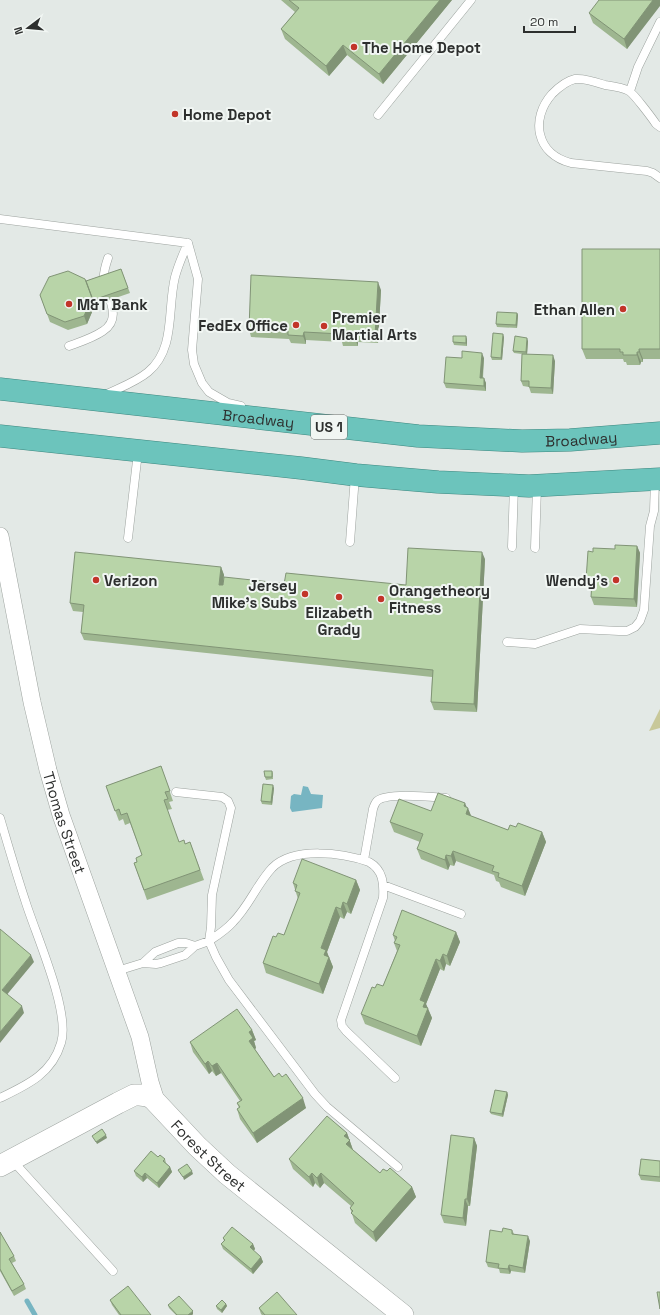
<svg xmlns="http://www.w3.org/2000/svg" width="660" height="1315" viewBox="0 0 660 1315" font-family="'Space Grotesk',sans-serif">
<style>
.green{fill:#c8c899}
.water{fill:#77b5c2}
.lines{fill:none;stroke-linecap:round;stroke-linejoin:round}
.stream{stroke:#77b5c2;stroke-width:5}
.service-casing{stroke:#9da39f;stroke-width:9}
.minor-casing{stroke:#9da39f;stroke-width:18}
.tertiary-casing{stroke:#9da39f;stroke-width:22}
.trunk-casing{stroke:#3e877f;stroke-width:23}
.service{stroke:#fff;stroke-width:8}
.minor{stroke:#fff;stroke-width:17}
.tertiary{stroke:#fff;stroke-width:21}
.trunk{stroke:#6cc4bc;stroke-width:22}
.wall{fill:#9eb690}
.shaded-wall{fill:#819476}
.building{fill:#b8d4a8;stroke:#819476}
.poi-dot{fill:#c23529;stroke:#f1f6f3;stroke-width:1.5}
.labels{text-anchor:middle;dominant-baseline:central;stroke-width:4;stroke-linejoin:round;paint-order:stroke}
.shield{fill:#f1f6f3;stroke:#686b69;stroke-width:1}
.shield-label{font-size:14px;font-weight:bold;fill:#2d2f2e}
.poi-label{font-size:15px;font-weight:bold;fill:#2d2f2e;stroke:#f1f6f3;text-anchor:start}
.street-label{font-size:15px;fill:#2d2f2e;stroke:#f1f6f3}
</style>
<rect width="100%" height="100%" fill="#e3e9e6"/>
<path class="green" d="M660,709V728L649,731Z"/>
<path class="water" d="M303,786L308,787L311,794L323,795L322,808L292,812L290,808L291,796L294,794L301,795Z"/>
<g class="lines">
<path class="stream" d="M27,1301L35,1315"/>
<g class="service-casing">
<path id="service" d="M630,91L638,67L660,22
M378,115L471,0
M660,127L656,124C652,118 634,94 629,91C624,88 612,86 605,85C596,82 585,78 575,79C566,81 559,87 552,94C530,119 536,154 571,163L647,171L653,173L660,178
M0,219L188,243
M69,346C80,342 93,338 103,331C123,318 107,297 104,279C103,273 106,264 108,258
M105,395C119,388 136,382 148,372C176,349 167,309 175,277C178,266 183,254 188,243L198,279L192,350L194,364L202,383L209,392L228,403L241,406
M128,538L138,452
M350,542L355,476
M512,547L514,486
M535,548L537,487
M507,642L535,644L580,629L619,631H627L635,627L640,621L644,610L650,526L654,511L655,481
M0,818C8,845 16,873 25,900C35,933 71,1012 61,1043C52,1074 27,1085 0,1098
M364,860L373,809C374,806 375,803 377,801C387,792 432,797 446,798
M383,885L461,914
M143,963L155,952L178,943H186L195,946
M117,971L143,963L156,964L161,963L185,955L195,946L209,941L211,927L212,895L231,808L228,801L222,797L176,792
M395,1078L346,1031L342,1026L341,1020L383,898C384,883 383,870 369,862C343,853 294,846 272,868C257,884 249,906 233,922C226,930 218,935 209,941L216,957L229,980L315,1094L327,1107L398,1167
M12,1160L113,1271"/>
</g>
<g class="minor-casing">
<g id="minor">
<path id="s1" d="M0,536L32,702L48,770L61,815L140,1037L150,1082L156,1101"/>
</g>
</g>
<g class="tertiary-casing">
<g id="tertiary">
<path id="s2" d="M0,1166L118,1103L134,1095H140L148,1096L153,1099L197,1146L227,1174L403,1315"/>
</g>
</g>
<g class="trunk-casing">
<g id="trunk">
<path id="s3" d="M0,389L418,436L522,441L570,440L660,433"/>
<path d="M0,436L301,468L356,475L438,482L529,486L660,479"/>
</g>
</g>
<use href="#service" class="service"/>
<use href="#minor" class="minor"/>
<use href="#tertiary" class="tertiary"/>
<use href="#trunk" class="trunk"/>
</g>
<path class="wall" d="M281,0H452L383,84L347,55L329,76L285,39L281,29L295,12Z
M660,0L627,49L593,23L589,13Z
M660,249V359H643V362H641L640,365H627L626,362H624L623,359H586L582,349Z
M121,269L130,293L95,305L87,324L68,330L50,322L40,295L86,281Z
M381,290L378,343L358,342V346H343L342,342L306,340V344L291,343L289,339L251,337L249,329Z
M517,313L518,315L517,328L497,327L496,324Z
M504,337L502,360H492L491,357Z
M467,339V346L454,345L453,342Z
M528,341L527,354L555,361L553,394L531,393L529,387L523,386L521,381L522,354L514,353L513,351Z
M462,358H484L483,378L486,383V391L446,388L444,383Z
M637,546L640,553L637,607L594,605L591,597V588H589L586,580L593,552Z
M485,559L477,712L434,710L431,702L432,677L84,640L81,633L83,612L73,611L70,603L221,567L224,575L222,585L280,583L282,590L406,585Z
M161,766L173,801L169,802L172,809L167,810L179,842L185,844L190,842L204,880L147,900L134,863L137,862L142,855L130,823L125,825L123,819L119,821L106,786Z
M272,771L273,773V779L266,780L265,777Z
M274,788L272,805L262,804L261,801Z
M467,807L471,816L508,830L516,827L542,832L546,842L525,896L501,887L499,882L496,881L494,875L456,861L454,866L450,865L448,870L421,859L417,849L420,842L394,832L390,822L431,811Z
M356,880L360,890L351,914L347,912L344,919L340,917L327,952L333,967L323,994L266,973L263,963L276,937L284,935L298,899L293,883Z
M456,932L460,942L450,966L446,964L444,971L440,969L426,1004L432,1018L421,1046L365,1024L361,1014L375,988L383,986L397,951L394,943L395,941L393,935Z
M252,1030L256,1040L254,1041L256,1048L255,1049L274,1077H282L306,1108L257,1143L240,1119L237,1109L239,1108L237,1103L240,1101L221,1073L216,1076L212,1071L209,1074L193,1052L190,1042Z
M507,1092L508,1095L503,1117L491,1114L490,1112Z
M347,1133L353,1150L380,1173L387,1171L412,1187L416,1197L376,1242L355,1223L350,1208L351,1206L324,1183L320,1188L315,1183L313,1187L293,1169L289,1159Z
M474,1138L477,1146L470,1206H468L466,1226L444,1223L441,1215Z
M158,1157L165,1159L166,1163L170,1167L172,1172L159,1188L147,1178L143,1182L136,1176L134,1171Z
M660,1161V1182L641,1180L639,1175Z
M512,1230L514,1234L530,1241L525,1273L511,1271L510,1274L500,1273L499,1269L488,1267L486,1262L502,1232Z
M0,1232L14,1256L16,1261L12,1263L24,1284L26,1289L14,1296L0,1271Z
M223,1238L253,1244L255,1249L253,1251L261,1257L263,1262L253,1274L223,1249L221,1244L224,1241Z
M110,1300L151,1315H119L112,1305Z
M226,1304L227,1306L222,1313L217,1309L216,1306Z
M168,1305L193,1314L192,1315H176L169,1308Z
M259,1308L297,1315H262L261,1314Z"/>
<path class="shaded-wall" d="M440,0H452L383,84L379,74Z
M653,0H660V6L627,49L624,39Z
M343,45L347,55L329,76L326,66Z
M378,282L381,290L378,343L375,336Z
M92,298L95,305L87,324L84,316Z
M517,313L518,315L517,328L516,325Z
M304,332L306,340V344L303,336Z
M503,334L504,337L502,360L501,358Z
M355,335L358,342V346L355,339Z
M466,336L467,339V346L466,343Z
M527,338L528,341L527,355L526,352Z
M639,349L643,359V362L639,352Z
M637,352L641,362L640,365L637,355Z
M482,353L484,358L482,383L480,378Z
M553,355L555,361L553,394L551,388Z
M484,378L486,383V391L484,386Z
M637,546L640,553L637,607L634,599Z
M482,552L485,559L477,712L474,704Z
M221,567L224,575L222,593L219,585Z
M280,583L283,591L279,590Z
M273,785L274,788L272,805L271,802Z
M465,803L468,810V808L472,818L466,814L464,806Z
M542,832L546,842L525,896L522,886Z
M453,851L456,861L454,866L451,856Z
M446,855L450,865L448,870L445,860Z
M356,880L360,890L351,914L347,904Z
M343,902L347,912L344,919L341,909Z
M336,907L340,917L327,952L329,958V957L333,967L323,994L319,984L321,948Z
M456,932L460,942L450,966L447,956Z
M443,954L446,964L444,971L440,961Z
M31,955L34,962L5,997L2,990Z
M436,959L440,969L426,1004L432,1018L421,1046L417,1036L420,1000Z
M22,1006L24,1013L0,1043V1032Z
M252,1030L256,1040L254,1041L256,1048L253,1051L249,1041V1032Z
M208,1061L212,1071L209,1074L205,1064Z
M217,1063L221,1073L216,1076L212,1066Z
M507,1092L508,1095L503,1117L502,1114Z
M303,1098L306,1108L257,1143L253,1133Z
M347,1133L353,1150L346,1144L344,1136Z
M106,1135L107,1138L97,1144L96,1142Z
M474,1138L477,1146L470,1206L467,1199Z
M170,1167L172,1172L159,1188L157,1183Z
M192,1171L193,1174L184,1180L183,1177Z
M145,1173L147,1178L143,1182L142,1177Z
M312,1173L315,1183L313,1187L309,1177Z
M321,1173L324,1183L320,1188L317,1178Z
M412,1187L416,1197L376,1242L373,1232Z
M465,1199L468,1206L466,1226L463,1218Z
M528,1236L530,1241L525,1273L523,1268Z
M253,1244L255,1249L252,1253L250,1247Z
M261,1257L263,1262L253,1274L251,1269Z
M509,1265L511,1271L510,1274L508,1269Z
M226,1304L227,1306L222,1313L221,1310Z
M193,1311V1314L192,1315H188Z"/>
<path class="building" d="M289,0H440L379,74L343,45L326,66L281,29L299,8Z
M599,0H653L624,39L589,13Z
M582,249H660V349H639V352H637V355H623V352H620V349H582Z
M121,269L128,288L93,300L86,281Z
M68,271L85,279L92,298L84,316L65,322L47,314L40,295L49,277Z
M251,275L378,282L375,336L355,335V339L341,338V334L304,332L303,336L288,335V331L249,329Z
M497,312L517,313L516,325L496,324Z
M493,333L503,334L501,358L491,357Z
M453,336H466V343L453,342Z
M515,336L527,338L526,352L513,351Z
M462,351L482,353L480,378H484V386L444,383L446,357L462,358Z
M522,354L553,355L551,388L529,387V381H521Z
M615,545L637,546L634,599L591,597L592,580H586L588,551L593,552V548L615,549Z
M408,548L482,552L474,704L431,702L433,670L81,633L84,605L70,603L75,552L221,567L219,585H223L224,577L280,583L279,590H283L286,573L406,585Z
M161,766L170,791L165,792L168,799L164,800L179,842L184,840L185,844L190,842L200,870L144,890L134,863L137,862L136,858L142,855L127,813L121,815L119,809L115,811L106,786Z
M264,771H272V777H265Z
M263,784L273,785L271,802L261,801Z
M438,793L465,803L464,806L468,808L466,814L508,830L510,825L516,827L518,823L542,832L522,886L498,877L499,873L492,871L494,866L453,851L451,856L446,855L445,860L417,849L423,834L390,822L399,799L431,811Z
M302,859L356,880L347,904L343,902L341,909L336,907L321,948L326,950L324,955L329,957L319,984L263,963L273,936L276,937L278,933L284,935L300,893L295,891L297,885L293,883Z
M402,910L456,932L447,956L443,954L440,961L436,959L420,1000L425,1002L423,1007L428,1008L417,1036L361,1014L372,987L375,988L377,984L383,986L400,945L394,943L397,937L393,935Z
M0,929L31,955L2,990L22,1006L0,1032Z
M237,1009L252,1030L249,1032L253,1038L249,1041L274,1077L279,1073L282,1077L286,1074L303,1098L253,1133L237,1109L240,1107L237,1103L242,1100L217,1063L212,1066L208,1061L205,1064L190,1042Z
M495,1090L507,1092L502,1114L490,1112Z
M327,1116L347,1133L344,1136L350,1140L346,1144L380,1173L383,1169L387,1171L390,1168L412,1187L373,1232L351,1213L353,1211L350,1208L354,1203L321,1173L317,1178L312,1173L309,1177L289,1159Z
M102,1129L106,1135L96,1142L92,1136Z
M451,1135L474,1138L467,1199H465L463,1218L441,1215Z
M151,1151L158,1157L160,1155L165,1159L163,1161L170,1167L157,1183L145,1173L142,1177L134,1171Z
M641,1159L660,1161V1177L639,1175Z
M187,1164L192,1171L183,1177L178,1170Z
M232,1227L253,1244L250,1247L261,1257L251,1269L221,1244L225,1240L223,1238Z
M503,1228L512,1230V1234L528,1236L523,1268L509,1265L508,1269L498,1268L499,1264L486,1262L490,1230L502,1232Z
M0,1232L14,1256L9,1259L24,1284L12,1291L0,1269Z
M128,1286L151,1315H121L110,1300Z
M277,1292L297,1315H265L259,1308Z
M657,1292H660V1309Z
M179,1296L193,1311L188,1315H177L168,1305Z
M222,1300L226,1304L221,1310L216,1306Z"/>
<g class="poi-dot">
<circle cx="354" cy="47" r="4"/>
<circle cx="175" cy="114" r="4"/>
<circle cx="69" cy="304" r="4"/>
<circle cx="623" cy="309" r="4"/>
<circle cx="296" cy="325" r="4"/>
<circle cx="324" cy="326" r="4"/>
<circle cx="96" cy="580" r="4"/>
<circle cx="616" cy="580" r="4"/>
<circle cx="305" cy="594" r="4"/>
<circle cx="339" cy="597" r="4"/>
<circle cx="381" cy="599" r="4"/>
</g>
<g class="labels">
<rect class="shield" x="311" y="415" width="36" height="24" rx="3"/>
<g class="shield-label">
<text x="329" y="427">US 1</text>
</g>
<g class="poi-label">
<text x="362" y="47">The Home Depot</text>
<text x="183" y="114">Home Depot</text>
<text x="77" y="304">M&amp;T Bank</text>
<text x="615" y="309" text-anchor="end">Ethan Allen</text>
<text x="332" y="317">Premier<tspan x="332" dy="17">Martial Arts</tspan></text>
<text x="288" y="325" text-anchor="end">FedEx Office</text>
<text x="104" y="580">Verizon</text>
<text x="608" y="580" text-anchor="end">Wendy's</text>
<text x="297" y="585" text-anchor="end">Jersey<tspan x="297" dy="17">Mike's Subs</tspan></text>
<text x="389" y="590">Orangetheory<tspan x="389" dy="17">Fitness</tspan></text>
<text x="339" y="612" text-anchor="middle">Elizabeth<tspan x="339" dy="17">Grady</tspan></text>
</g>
<g class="street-label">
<text stroke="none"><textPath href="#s3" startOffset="260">Broadway</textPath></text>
<text stroke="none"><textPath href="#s3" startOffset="584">Broadway</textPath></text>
<text stroke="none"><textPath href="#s1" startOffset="294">Thomas Street</textPath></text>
<text stroke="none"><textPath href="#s2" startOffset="251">Forest Street</textPath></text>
</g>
</g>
<g transform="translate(28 28) rotate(254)" stroke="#f1f6f3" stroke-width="3" paint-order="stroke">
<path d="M0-3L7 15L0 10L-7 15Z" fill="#2d2f2e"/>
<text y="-6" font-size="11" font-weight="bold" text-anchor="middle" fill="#2d2f2e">N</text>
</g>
<path d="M524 26v6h51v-6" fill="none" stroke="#2d2f2e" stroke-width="2"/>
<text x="530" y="26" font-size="12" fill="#2d2f2e" stroke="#f1f6f3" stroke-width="3" paint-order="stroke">20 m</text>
</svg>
